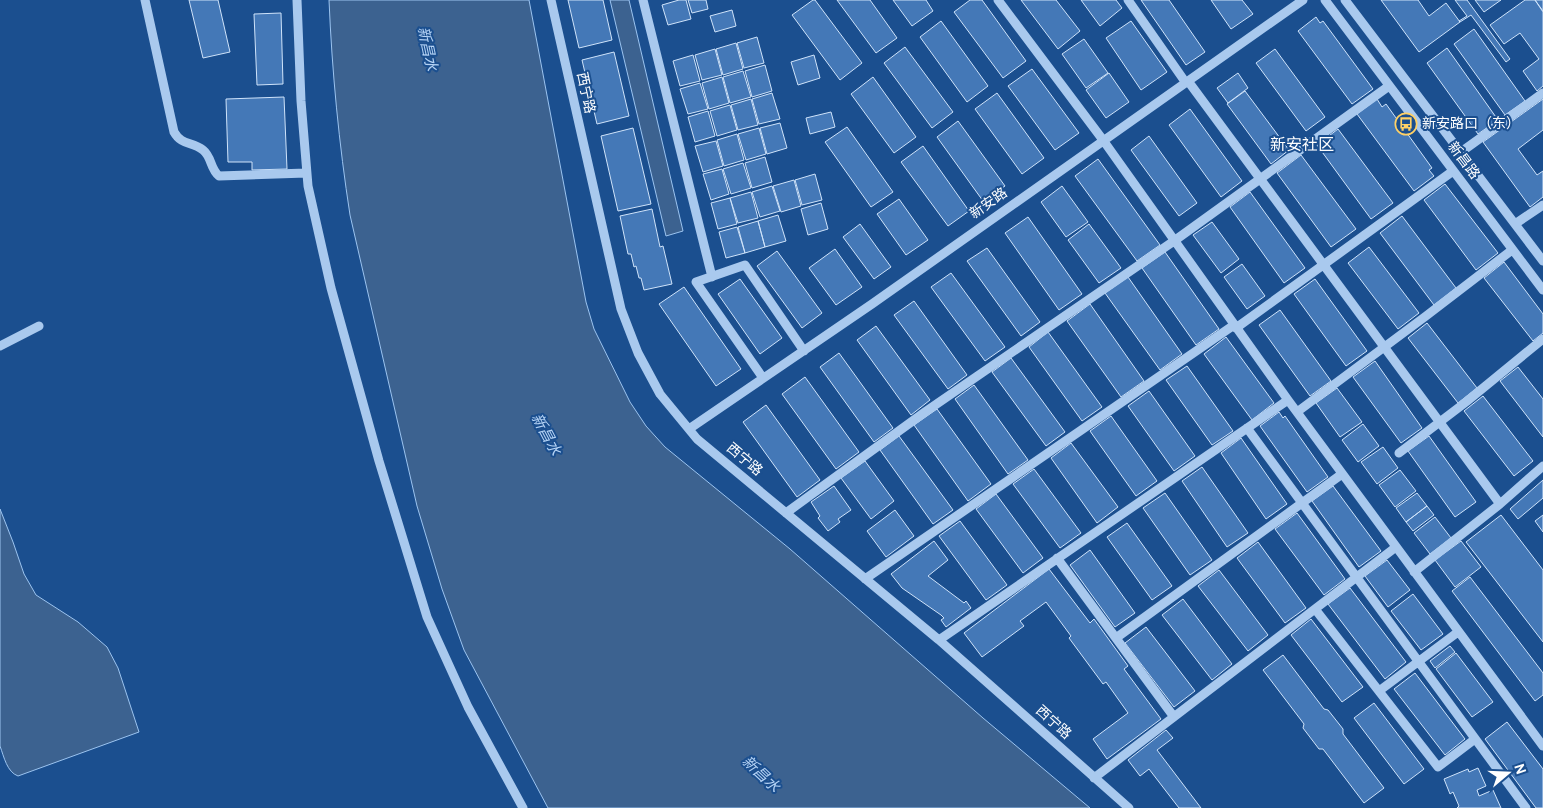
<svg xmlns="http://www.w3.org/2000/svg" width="1543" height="808" viewBox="0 0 1543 808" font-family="Overpass,'Noto Sans SC',sans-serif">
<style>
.water{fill:#3c6290;stroke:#9cc4f0}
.building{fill:#4478b7;stroke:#cfe3fa}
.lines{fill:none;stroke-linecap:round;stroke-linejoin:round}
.minor{stroke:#a9c9ee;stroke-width:9}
.labels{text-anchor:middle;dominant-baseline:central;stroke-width:4;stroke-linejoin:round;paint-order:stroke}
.street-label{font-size:14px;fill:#fff;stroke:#1b4f8f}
.poi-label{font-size:14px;fill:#fff;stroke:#1b4f8f;text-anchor:start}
.water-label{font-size:15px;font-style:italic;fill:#b5d3f5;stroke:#1b4f8f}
.quarter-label{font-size:16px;fill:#fff;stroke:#1b4f8f}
</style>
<rect width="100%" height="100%" fill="#1b4f8f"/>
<path class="water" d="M329,0H529L586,302L594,329L630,402L646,426L665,447L790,549L983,718L1090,808H548L464,650L442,589L417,506L350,215C339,144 332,72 329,0Z
M610,0H629L683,231L666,236Z
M0,509L13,542L24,574L36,595L78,622L107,647L118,668L139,732L18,776C7,772 4,757 0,746Z"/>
<path class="building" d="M189,0H218L230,52L203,58Z
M568,0H603L612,40L579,48Z
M679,0H686L691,19L668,25L662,5Z
M688,0H706L708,9L692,13Z
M813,0H815L862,63L840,80L792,15Z
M837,0H870L897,38L876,53Z
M893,0H926L933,11L912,26Z
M970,0H982L1026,61L1003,78L954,12Z
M1021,0H1056L1080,31L1058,49Z
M1081,0H1116L1122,8L1100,26Z
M1141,0H1169L1205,52L1186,65Z
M1211,0H1242L1253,14L1231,29Z
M1381,0H1418L1429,16L1446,3L1460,22L1419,52Z
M1455,0H1467L1510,59L1506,62L1471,15L1460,22L1459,21L1467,16Z
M1475,0H1501L1484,12Z
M1525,0H1535L1543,12V86L1537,91L1523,71L1539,59L1520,33L1504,44L1490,25Z
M1535,0H1543V11Z
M732,10L736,26L715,32L710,16Z
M281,13L283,84L257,85L254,14Z
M1316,17L1320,23L1323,21L1373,89L1352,104L1298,31Z
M941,21L988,86L967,102L920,37Z
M1131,21L1167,72L1141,90L1106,38Z
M1474,29L1525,101L1505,115L1454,44Z
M757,37L764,63L744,68L737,43Z
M1084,39L1108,73L1086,88L1062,54Z
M736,43L743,69L723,75L716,49Z
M905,47L953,112L932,128L884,63Z
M1447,48L1498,120L1478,134L1427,63Z
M715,49L722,75L702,80L695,55Z
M1275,49L1325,117L1306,131L1256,63Z
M614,52L629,116L597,124L582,60Z
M693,55L700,81L680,86L673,61Z
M814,55L820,78L798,85L791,62Z
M765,65L772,91L752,97L745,71Z
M1032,69L1079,133L1055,150L1008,86Z
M743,71L751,97L730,103L723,77Z
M1109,73L1129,102L1106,118L1086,90Z
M1238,73L1248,88L1228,103L1217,88Z
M722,77L729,103L709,109L702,83Z
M873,77L916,137L894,153L851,94Z
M700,83L708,109L688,114L680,89Z
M1245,91L1289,150L1271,164L1227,104Z
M772,93L780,119L759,124L752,99Z
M997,93L1044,158L1022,174L975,109Z
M284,97L287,169L252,170V162H228L226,99Z
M751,99L758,125L738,130L731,105Z
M1377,99L1382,107L1386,104L1432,168L1429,170L1434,176L1414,191L1357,114Z
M1543,99V130L1518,149L1537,175L1543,171V197L1530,207L1483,142Z
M730,105L737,130L717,136L710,111Z
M1190,109L1242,181L1221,197L1169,125Z
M708,111L715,136L695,142L688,117Z
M831,112L835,127L810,134L806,118Z
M958,121L1005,186L983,201L937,137Z
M780,123L787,148L767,154L760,128Z
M847,127L893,192L871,207L825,142Z
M633,128L651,204L618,211L601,136Z
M759,128L766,154L746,160L738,134Z
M1338,129L1393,203L1371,219L1317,145Z
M737,134L744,160L724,166L717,140Z
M1149,136L1197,203L1179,216L1131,150Z
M716,141L723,166L703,172L695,146Z
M923,146L969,211L948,226L901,162Z
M1301,155L1356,229L1331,247L1277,173Z
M765,157L772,182L752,188L745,163Z
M1098,159L1160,245L1137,261L1075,176Z
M743,163L751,188L731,194L723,169Z
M722,169L729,194L711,200L703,174Z
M815,174L822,200L802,205L795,180Z
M794,180L801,206L781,212L773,186Z
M1445,184L1498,253L1476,270L1424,200Z
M772,186L780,211L760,217L752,192Z
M1062,186L1088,222L1066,237L1041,202Z
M751,192L758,218L738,223L730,198Z
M1250,192L1305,268L1284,283L1230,207Z
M730,198L737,224L718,229L711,203Z
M899,199L928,240L906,255L877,214Z
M821,203L828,229L808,235L801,209Z
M652,209L660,247L663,246L672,284L644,290L641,278H639L636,266L634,267L631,254H628L620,216Z
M778,215L786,241L765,247L758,221Z
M1402,216L1456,288L1434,305L1380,233Z
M1028,217L1082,294L1059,310L1005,233Z
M758,221L765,247L745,253L738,227Z
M1212,222L1239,259L1221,273L1193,235Z
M860,224L891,267L874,279L843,237Z
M1089,224L1121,268L1099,283L1068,240Z
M737,227L745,253L726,258L719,232Z
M1369,247L1419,313L1398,329L1348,263Z
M987,248L1040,322L1021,336L967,261Z
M835,249L862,287L836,305L809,268Z
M777,251L822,313L802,328L757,266Z
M1165,252L1219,329L1196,345L1142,268Z
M1504,262L1543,314V333L1533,341L1484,278Z
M1242,264L1265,296L1247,309L1224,277Z
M951,273L1005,347L985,361L931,287Z
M1128,277L1182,354L1160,370L1105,293Z
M740,279L782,338L760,354L718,294Z
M1315,279L1367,351L1346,366L1294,294Z
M684,287L741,369L716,386L659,304Z
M914,301L967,375L948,389L894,315Z
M1090,304L1144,381L1121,397L1067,321Z
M1280,310L1331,381L1310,396L1259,325Z
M1427,323L1477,388L1458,403L1408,338Z
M876,326L930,400L911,415L857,340Z
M1048,332L1102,407L1082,421L1029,347Z
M1226,337L1274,403L1252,420L1204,354Z
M839,353L893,428L874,442L820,367Z
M1011,358L1065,432L1046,446L992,372Z
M1375,361L1422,428L1401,443L1353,377Z
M1187,366L1233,431L1212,445L1166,380Z
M1518,367L1543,399V437L1500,381Z
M805,377L859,452L836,469L782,394Z
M974,385L1028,460L1008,474L955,399Z
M1337,388L1362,422L1340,437L1316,403Z
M1149,391L1195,456L1174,471L1128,406Z
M1483,396L1533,461L1514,476L1464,411Z
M766,405L820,480L797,497L743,422Z
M937,409L991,484L968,501L914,425Z
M1279,412L1283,418L1285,416L1328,477L1307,492L1260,426Z
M1111,416L1157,481L1136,496L1090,431Z
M1363,424L1379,446L1358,462L1342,440Z
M899,436L953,510L933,524L880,450Z
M1429,436L1476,502L1455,517L1408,451Z
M1241,438L1287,504L1266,519L1221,453Z
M1071,443L1118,507L1097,523L1051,458Z
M1383,447L1398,468L1377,484L1361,462Z
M865,461L894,501L871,519L841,478Z
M1202,467L1248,533L1227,547L1182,481Z
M1034,469L1081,533L1060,548L1013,484Z
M1400,470L1416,491L1395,507L1379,485Z
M1543,480V498L1518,519L1510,509Z
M834,486L851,510L838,519L840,522L828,531L818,518L820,516L811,502Z
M1333,486L1381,551L1359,567L1312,501Z
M1165,493L1212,560L1190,575L1143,508Z
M1417,493L1427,506L1406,522L1396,508Z
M996,494L1043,558L1023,573L976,509Z
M1427,506L1434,515L1413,531L1406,522Z
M895,510L914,536L886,557L867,531Z
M1297,513L1345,579L1324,595L1275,529Z
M1501,515L1543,570V642L1466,542Z
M1543,515V532L1535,521Z
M1435,517L1451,538L1430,554L1414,533Z
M960,521L1007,585L986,600L939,536Z
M1127,523L1172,586L1152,600L1107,537Z
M934,541L948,560L928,576L964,603L966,601L971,608L946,627L941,620L944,618L941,615L902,588L891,574Z
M1461,541L1481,567L1455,587L1435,560Z
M1258,542L1306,608L1285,623L1237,558Z
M1090,550L1135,613L1115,627L1070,565Z
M1387,560L1410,590L1388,607L1365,576Z
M1049,569L1090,623L1094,619L1128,666L1124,669L1161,719L1107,759L1093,739L1128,713L1106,682L1103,684L1069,638L1071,636L1046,602L1020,621L1024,626L982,657L964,633Z
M1219,570L1268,635L1248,651L1198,586Z
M1470,577L1543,673V695L1535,701L1452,591Z
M1350,588L1406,662L1385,679L1328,604Z
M1413,594L1443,634L1421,650L1391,611Z
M1183,599L1232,664L1212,680L1162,615Z
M1311,619L1363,687L1342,702L1291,635Z
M1146,627L1195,691L1174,707L1125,643Z
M1450,646L1455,652L1435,668L1430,661Z
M1456,653L1493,702L1472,717L1436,669Z
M1283,655L1324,709L1328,710L1343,729V734L1384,788L1364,803L1323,749H1319L1303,728L1304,724L1263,670Z
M1415,673L1465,739L1445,755L1394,689Z
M1374,703L1424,769L1404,784L1354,718Z
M1507,722L1543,769V808H1536L1485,739Z
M1166,730L1173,738L1157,750L1201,808H1179L1149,769L1140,776L1128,760Z
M1478,768L1486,786L1477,790L1479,796L1493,790L1501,808H1457L1459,806L1453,792L1450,794L1444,779L1468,769L1469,772Z"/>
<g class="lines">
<path class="minor" d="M145,0L174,132C182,146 192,141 203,150C212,157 210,169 219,176L306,173
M297,0L301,101L308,186L331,288L379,461L427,617L468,707L523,808
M551,0L621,309L638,353L660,394L697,439L939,640L1129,808
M643,0L712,277
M998,0L1103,140L1288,400L1543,746
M1128,0L1186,83
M1325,0L1543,290
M1345,0L1543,261
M1188,81L1500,504
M1461,152L1543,93
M1515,224L1543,205
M1236,328L1453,171
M0,346L39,326
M763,378L696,282L745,265L804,351
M1297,412L1426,316L1512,250
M1247,428L1526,808
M689,429L872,304L1303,0
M1399,453L1466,402L1543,339
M786,513L925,412L1174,241L1389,86
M1057,558L1174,717
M1414,572L1500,504L1543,466
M865,579L1234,325
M1315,609L1438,767L1475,739
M1116,638L1342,474
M939,640L1288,400
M1379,691L1458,632
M1094,778L1396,547"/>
</g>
<defs>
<g id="bus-ring" transform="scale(1.125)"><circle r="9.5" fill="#1b4f8f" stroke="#ffd166" stroke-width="1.5"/><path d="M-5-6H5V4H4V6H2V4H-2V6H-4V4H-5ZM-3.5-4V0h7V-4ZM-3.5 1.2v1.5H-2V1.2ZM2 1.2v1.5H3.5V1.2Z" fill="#ffd166"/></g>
</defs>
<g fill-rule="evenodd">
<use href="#bus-ring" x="1406" y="124"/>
</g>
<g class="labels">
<g class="street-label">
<text transform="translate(585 93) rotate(78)">西宁路</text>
<text transform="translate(1463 161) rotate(53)">新昌路</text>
<text transform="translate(989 204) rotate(-35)">新安路</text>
<text transform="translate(744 460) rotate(40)">西宁路</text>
<text transform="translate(1053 723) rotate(42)">西宁路</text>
</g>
<g class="poi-label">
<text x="1422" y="124">新安路口（东）</text>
</g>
<g class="water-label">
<text transform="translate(426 49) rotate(78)">新昌水</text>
<text transform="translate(545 435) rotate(62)">新昌水</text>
<text transform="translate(760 775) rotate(43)">新昌水</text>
</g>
<g class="quarter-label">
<text x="1302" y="146">新安社区</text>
</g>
</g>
<g transform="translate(1508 773) rotate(71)" stroke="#1b4f8f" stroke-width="4" paint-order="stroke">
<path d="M0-4L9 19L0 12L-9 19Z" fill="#ffffff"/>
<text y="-8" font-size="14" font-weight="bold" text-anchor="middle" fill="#ffffff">N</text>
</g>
</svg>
